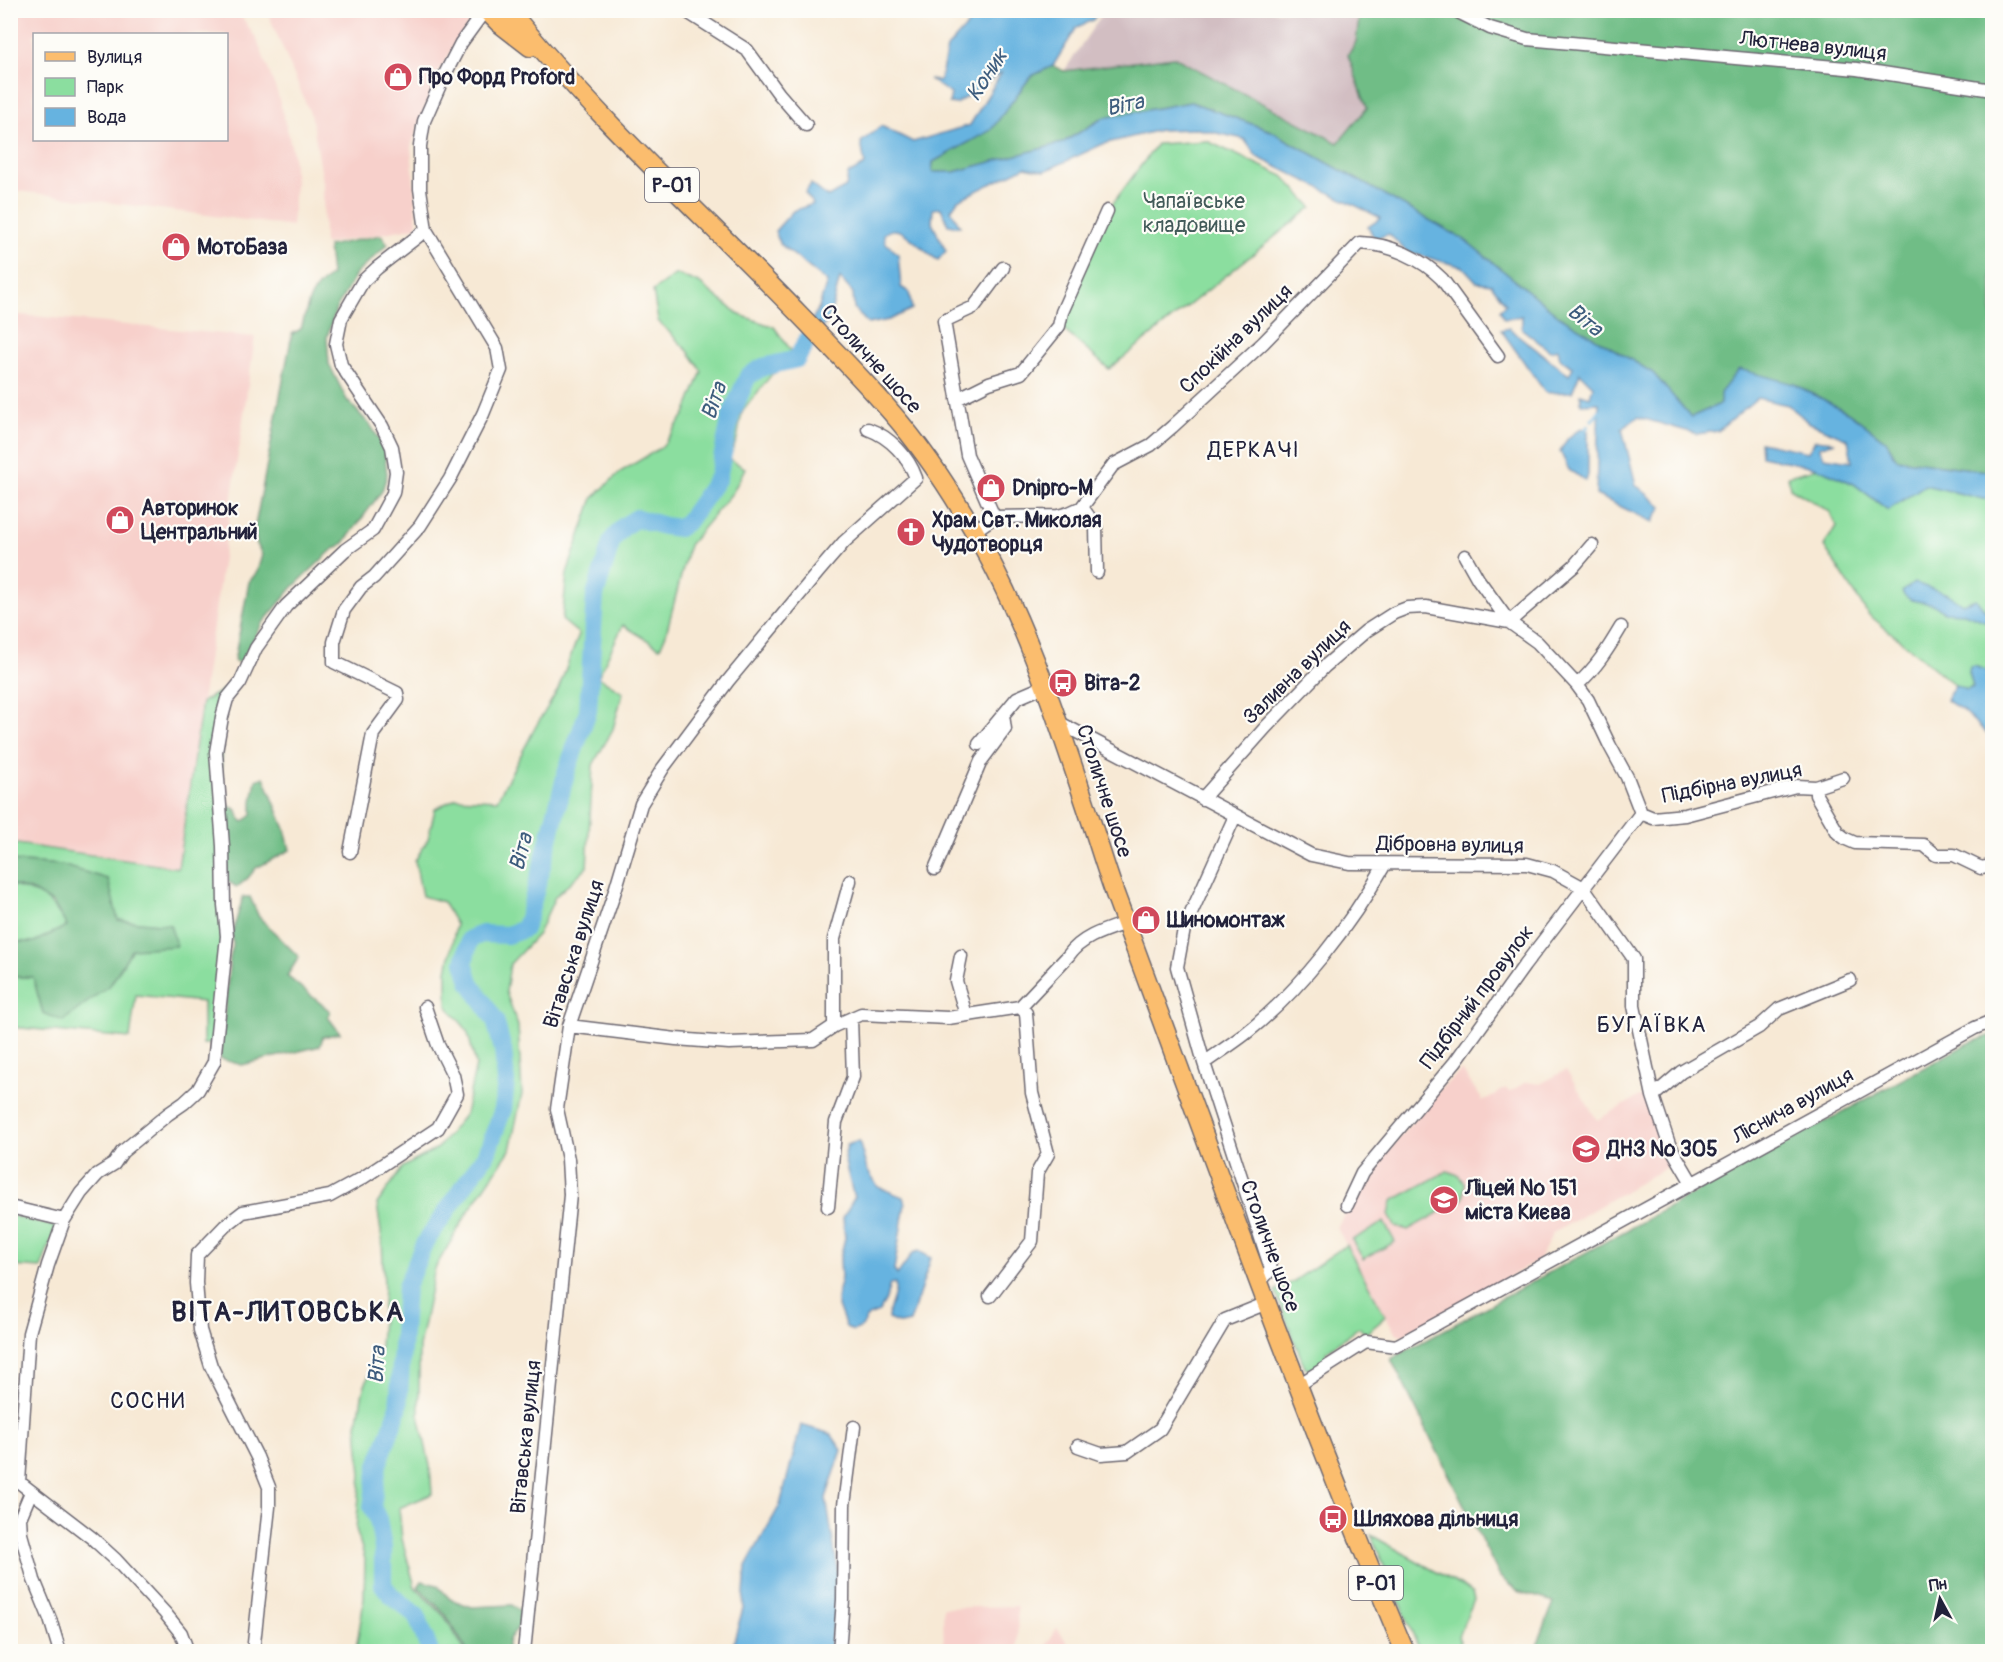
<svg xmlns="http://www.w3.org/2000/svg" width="2003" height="1662" viewBox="0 0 2003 1662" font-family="Pangolin,sans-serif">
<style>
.built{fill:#f7d0cb;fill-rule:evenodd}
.industrial{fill:#d2bec2}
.green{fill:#8bde9f;stroke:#56806d;stroke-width:1.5}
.forest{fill:#70bd86;stroke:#497060;stroke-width:1.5}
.water{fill:#66b3e0;stroke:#446a8e;stroke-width:1.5}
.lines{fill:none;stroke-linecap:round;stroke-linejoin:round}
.stream{stroke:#66b3e0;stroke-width:3}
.river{stroke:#66b3e0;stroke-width:18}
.minor-casing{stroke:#6d6871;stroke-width:15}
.primary-casing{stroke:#6d6871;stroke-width:21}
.minor{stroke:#fff;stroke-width:12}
.primary{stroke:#fbbd6e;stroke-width:18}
.labels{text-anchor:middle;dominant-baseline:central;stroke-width:4.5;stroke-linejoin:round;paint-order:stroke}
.shield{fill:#fdfcf7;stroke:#646373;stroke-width:1.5}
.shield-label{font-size:20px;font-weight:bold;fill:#22223b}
.street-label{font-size:21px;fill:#22223b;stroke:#fdfcf7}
.poi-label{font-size:21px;font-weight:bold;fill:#22223b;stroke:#fdfcf7;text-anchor:start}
.park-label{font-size:21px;fill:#425a59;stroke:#fdfcf7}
.water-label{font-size:22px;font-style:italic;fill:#3d5c7d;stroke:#fdfcf7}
.neighbourhood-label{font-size:22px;letter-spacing:1.5px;fill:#22223b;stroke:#fdfcf7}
.district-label{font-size:27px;font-weight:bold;letter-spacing:1.5px;fill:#22223b;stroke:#fdfcf7}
</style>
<rect width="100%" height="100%" fill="#fdfcf7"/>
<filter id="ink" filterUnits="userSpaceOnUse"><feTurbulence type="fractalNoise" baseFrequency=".0167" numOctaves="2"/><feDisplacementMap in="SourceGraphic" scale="12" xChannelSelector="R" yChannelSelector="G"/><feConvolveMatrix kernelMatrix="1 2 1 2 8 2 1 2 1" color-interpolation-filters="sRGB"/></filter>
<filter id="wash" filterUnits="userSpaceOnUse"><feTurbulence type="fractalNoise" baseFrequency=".008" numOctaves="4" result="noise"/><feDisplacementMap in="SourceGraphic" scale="24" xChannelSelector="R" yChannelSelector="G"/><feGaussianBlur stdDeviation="1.35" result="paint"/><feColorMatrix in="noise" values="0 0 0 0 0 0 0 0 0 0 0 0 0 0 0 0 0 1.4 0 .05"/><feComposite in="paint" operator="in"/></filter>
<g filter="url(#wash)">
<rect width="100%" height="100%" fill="#f7e9d5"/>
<path class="built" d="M11,10L238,11L257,40L277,92L293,153L295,184L292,226L11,190ZM34,34H226V140H34Z
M267,11H471V19L437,74L411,146L417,227L324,244L323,182L312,118Z
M11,314L255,337L178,868L11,843Z
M1462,1070L1483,1101L1506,1088L1509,1092L1526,1082L1540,1084L1566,1070L1597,1120L1644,1094L1659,1136L1675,1162L1553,1233L1539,1260L1404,1336L1395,1333L1337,1228L1369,1174L1439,1090Z
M1017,1606L1018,1651L1045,1647L1057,1628L1073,1651H944L943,1608Z"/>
<path class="industrial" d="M1104,11H1360L1356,42L1348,55L1367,108L1338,143L1174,57L1064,71Z"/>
<path class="green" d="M1207,141L1283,176L1312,207L1109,369L1059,326L1107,211L1157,144Z
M676,274L699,283L740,315L774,327L800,363L772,374L742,412L737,439L729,459L745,468L733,492L689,545L666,634L660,648L623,625L598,677L623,692L613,729L593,765L587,867L555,897L538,934L510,964L506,992L518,1026L522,1094L510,1150L468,1212L435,1268L419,1347V1415L430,1466L432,1494L399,1508L402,1539L415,1587L445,1617L465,1651L353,1652L356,1650L364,1599L365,1559L356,1529L361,1475L357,1425L363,1391L380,1346L384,1287L382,1239L377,1204L403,1167L438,1148L465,1114L476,1065L467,1030L447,1006V971L456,925L443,902L422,896L415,861L428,839L435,809L456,798L497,800L536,726L558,690L579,634L562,620L567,573L593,498L620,472L662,447L685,414L702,371L688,351L658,321L653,291Z
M1818,468L1854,484L1888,510L1925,485L1983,499H1992V673L1974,666L1969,673L1973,686L1967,690L1955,685L1868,614L1824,546L1836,526L1830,512L1790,488L1788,476Z
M235,683L221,707L223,936L212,1044H203V1002L136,995L130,1038L11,1027L10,977H33L43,1013L111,984L132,949L170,925L118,920L62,865L11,861V843L178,868L202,702Z
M10,885C43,894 49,897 67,926L34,942H11Z
M1447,1171L1458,1175L1465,1184L1463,1199L1408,1230L1395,1226L1389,1215L1392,1201Z
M10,1215L56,1227L41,1268L11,1266Z
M1384,1222L1395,1242L1363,1259L1352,1240Z
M1346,1245L1385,1315L1380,1322L1365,1334L1359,1327L1326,1352L1327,1362L1312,1370L1305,1368L1275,1291L1294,1281Z
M1371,1535L1465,1588L1472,1593L1474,1600L1458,1636L1464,1651H1420Z"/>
<path class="forest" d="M1360,11H1992V467L1986,471L1897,459L1886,441L1849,413L1794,384L1720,404L1691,418L1653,373L1559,316L1465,240L1271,131L1191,102L1103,118L1062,143L954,172H932L933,162L991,130L1031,76L1053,66L1064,71L1174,57L1338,143L1367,108L1348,55L1356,42Z
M381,235L388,244L356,274L336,309L327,337L329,364L347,400L371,426L384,447L387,475L382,491L344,543L331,551L293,587L262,624L240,663L234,661L249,582L257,572L262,555L257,544L254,531L292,334L301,329C310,300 306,295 331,275L328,246Z
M264,777L285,829L290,850L256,868L248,878L237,887L227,881L224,803L237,810L238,815L243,822L252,815V801L256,780Z
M10,861L62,865L108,879L118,920L170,925L177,946L132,949L111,984L63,1021L43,1013L33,977H11V942H34L67,926L53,903L31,890L11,885Z
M243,897H250L259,917L299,957L287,976L330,1011L328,1017L340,1033L323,1037L320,1046L242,1065L220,1059L230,958L233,946L232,934Z
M1992,1035V1651H1535L1554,1602L1517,1591L1500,1577L1391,1359L1967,1044Z
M422,1581L437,1585L450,1599L472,1607L512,1605L521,1612L520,1625L509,1639L507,1649L509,1651H467L446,1615L418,1587Z"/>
<path class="water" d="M972,11H1099L1093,20L1077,27L1053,66L1031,76L991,130L933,162L932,172H954L1062,143L1103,118L1191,102L1271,131L1465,240L1559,316L1653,373L1691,417L1720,404V393L1739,369L1794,384L1849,413L1886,441L1897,459L1986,471L1992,467V499H1983L1925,485L1888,510L1854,484L1818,468L1761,456L1760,442L1808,452L1815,440L1835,442L1819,447L1824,457L1852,461L1848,439L1810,423L1788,405L1757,398L1718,431L1697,434L1638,417L1622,429L1636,485L1662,507L1653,522L1596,495L1599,403L1581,404V394L1590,397L1593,386L1580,373L1572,392L1546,393L1501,330L1509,328L1569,375L1573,367L1560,359L1558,349L1550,351L1522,329V316L1504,319L1500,310L1506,304L1491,284L1477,282L1463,267L1407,252L1389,234L1375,239L1368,227L1381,218L1257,157L1244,139L1198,129L1160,130L1103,144L1045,171L1025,167L958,200L951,210L960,226L948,225L941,208L933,209L932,223L946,251L938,260C925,254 907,229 893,230C890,230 887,232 884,234L885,242L898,254L901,287L909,292L912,309L889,320L868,324L854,308L853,293L840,278L830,316L800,363L794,353L819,307L827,282L780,244L775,231L793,211L813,204L805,193L811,184L828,197L846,187L848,174L865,165L861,142L881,126L913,142L970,125L1002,72L956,104L949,103L951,94L929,79L940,81L947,48L969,24Z
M1581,428L1588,431V475L1586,481L1569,470L1560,451L1568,438Z
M1914,583L1948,594L1962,604L1976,599L1985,610L1992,612V626L1990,623L1964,613L1944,612L1933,604L1911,600L1904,595L1902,592Z
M1974,666L1992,673V738L1962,710L1946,700L1955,685L1967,690L1973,687L1969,672L1970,667Z
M859,1141L867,1170L878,1187L903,1197L905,1204L894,1270L897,1275L913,1253L919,1251L931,1258L910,1322L900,1324L888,1319C888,1307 898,1293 895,1283L890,1284L886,1299L879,1312L868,1316L862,1327L853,1331L846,1327L837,1303L838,1290L841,1278L840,1258L845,1238L843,1218L854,1198L844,1158L847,1145Z
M801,1425L831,1434L842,1450L826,1498L840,1585L829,1651L731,1652L743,1608L746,1566L780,1505Z"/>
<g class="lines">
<path class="stream" d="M1592,420L1600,410
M1585,430L1588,426"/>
<path class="river" d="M430,1652L417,1616L391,1595L383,1585V1548L378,1519L372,1507L378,1465L398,1410L406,1287L424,1244L487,1153L503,1109L506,1081L503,1050L495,1020L470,982L464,962L470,939L482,934L507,935L524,929L529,915L567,770L588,711L595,595L612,540L624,526L637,518L664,526L679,528L688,521L718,478L731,415L748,376L763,367L797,359L808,338"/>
</g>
</g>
<g filter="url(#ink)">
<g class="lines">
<g class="minor-casing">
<path id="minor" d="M684,10L747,50L779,94L806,125
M1454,10L1490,28L1527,39L1857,69L1992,90
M957,399L989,383L1021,373L1059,326L1062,312L1107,211
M1082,507L1096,527L1097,572
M994,517L967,455L944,321L974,307L1003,268
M974,531L994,517L1058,516L1069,513L1082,507L1113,465L1151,445L1172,427L1263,343L1360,243C1390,244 1421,258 1442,279L1498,356
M1465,556L1478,579L1509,622L1537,642L1577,685L1588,700L1610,746L1627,777L1641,813L1653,818L1685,815L1796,786L1816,787L1843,778
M1509,622L1574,566L1592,545
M1577,685C1596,668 1608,649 1621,627
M1058,722L1311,855L1349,863L1527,864L1553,871L1584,888L1634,959V1006L1653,1096L1669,1144L1692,1183
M979,744L1017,698L1045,686
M1816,787V795L1838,833L1846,839L1855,843L1924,845L1936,855H1954L1981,868L1992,866
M1202,799L1266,727L1324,667L1366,631L1394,613L1407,608L1426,607L1509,622
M1235,816L1184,929L1177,967L1204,1063L1271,1269L1259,1283
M350,852L373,734L398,700L397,693L334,662V642L344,610L361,587L374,577L420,526L450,479L483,414L501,370L497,348L426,230L420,189V146L424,121L443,78L461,43L485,10
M935,869L981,761L1005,729L1003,715
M961,956L956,981L966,1015
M569,1026L676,1039L729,1043L813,1040L834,1026L861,1014L948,1018L1020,1007L1068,956C1081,937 1105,930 1126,923
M834,1026V939L850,881
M1204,1063C1218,1053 1232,1044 1245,1034C1300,991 1351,924 1385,864
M1653,1096L1681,1072L1759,1027L1779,1009L1850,980
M1347,1205L1362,1173L1455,1062L1524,966L1641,813
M10,1207L64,1220
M828,1207L836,1122L853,1077L851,1019
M990,1296L1032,1241L1037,1173L1048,1154L1032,1093L1026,1013L1020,1007
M1297,1386L1366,1342L1396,1346L1975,1028L1992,1021
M1078,1446L1101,1454L1127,1452L1160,1429L1225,1320L1267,1303
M10,1477L19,1482L92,1538L116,1560L165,1613L181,1633L188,1652
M19,1482L29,1333L48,1265L64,1220L81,1193L98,1174L114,1164L122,1152L168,1114L184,1103L198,1090L214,1062L227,936L224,905L223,846L216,752L222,717L227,699L240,683L256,648L286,606L345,550L373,530L393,493L396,472L392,447L382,426L341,365L336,344L341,319L363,281L377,268L426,230
M31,1492L20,1518L21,1534L34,1580L50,1619L60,1652
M253,1652L269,1507V1487L257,1457L211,1366L200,1330L196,1283L197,1255L225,1226L243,1212L330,1196L361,1179L438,1128L457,1094L453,1075L438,1045L425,1007
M524,1652L570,1195L568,1159L557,1109L569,1026L614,894L641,804L663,768L728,681L819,571L844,542L916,478C908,456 890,437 868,429
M839,1652L843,1600L844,1505L854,1427"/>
</g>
<g class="primary-casing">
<path id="primary" d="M486,10L499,23L530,47
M509,10C596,118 702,214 799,314C830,346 862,378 891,412C922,447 949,488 973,529C1026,620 1058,721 1091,821C1100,848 1108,876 1118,902C1211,1153 1301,1405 1405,1652"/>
</g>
<use href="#minor" class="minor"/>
<use href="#primary" class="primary"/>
</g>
</g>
<defs>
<g id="shop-disc" transform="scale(1.5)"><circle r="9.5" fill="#d1495b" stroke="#fdfcf7"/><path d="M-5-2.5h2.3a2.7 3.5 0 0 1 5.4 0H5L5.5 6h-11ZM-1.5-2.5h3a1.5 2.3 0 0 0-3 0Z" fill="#fff"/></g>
<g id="church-disc" transform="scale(1.5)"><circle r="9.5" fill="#d1495b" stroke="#fdfcf7"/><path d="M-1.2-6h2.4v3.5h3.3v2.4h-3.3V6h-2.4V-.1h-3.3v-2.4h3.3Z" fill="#fff"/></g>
<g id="bus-disc" transform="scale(1.5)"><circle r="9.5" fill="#d1495b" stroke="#fdfcf7"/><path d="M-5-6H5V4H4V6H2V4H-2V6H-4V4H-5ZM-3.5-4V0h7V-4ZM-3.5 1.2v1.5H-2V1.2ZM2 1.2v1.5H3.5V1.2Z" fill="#fff"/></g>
<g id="school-disc" transform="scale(1.5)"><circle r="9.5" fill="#d1495b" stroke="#fdfcf7"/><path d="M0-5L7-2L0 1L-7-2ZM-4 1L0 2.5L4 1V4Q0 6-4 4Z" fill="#fff"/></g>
</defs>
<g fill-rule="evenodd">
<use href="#shop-disc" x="398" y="77"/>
<use href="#shop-disc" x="176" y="247"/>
<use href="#shop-disc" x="991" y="488"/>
<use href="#shop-disc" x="120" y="520"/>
<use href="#church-disc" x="911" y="532"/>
<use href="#bus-disc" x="1063" y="683"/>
<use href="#shop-disc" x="1146" y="920"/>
<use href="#school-disc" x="1586" y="1149"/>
<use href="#school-disc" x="1444" y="1200"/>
<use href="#bus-disc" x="1333" y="1519"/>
</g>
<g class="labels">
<g class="shield">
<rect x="645" y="168" width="54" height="34" rx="4.5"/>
<rect x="1349" y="1566" width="54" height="34" rx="4.5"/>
</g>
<g class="shield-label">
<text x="672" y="185">Р-01</text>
<text x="1376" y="1583">Р-01</text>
</g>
<g class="street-label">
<text transform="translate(1813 46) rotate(6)">Лютнева вулиця</text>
<text transform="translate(1236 339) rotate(-44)">Спокійна вулиця</text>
<text transform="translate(871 359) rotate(48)">Столичне шосе</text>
<text transform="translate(1297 672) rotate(-44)">Заливна вулиця</text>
<text transform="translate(1732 783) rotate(-11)">Підбірна вулиця</text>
<text transform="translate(1104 791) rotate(72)">Столичне шосе</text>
<text transform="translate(1450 845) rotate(1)">Дібровна вулиця</text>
<text transform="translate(574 954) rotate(-72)">Вітавська вулиця</text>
<text transform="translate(1477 997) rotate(-53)">Підбірний провулок</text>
<text transform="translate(1793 1106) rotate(-29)">Ліснича вулиця</text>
<text transform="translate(1270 1246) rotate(70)">Столичне шосе</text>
<text transform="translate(526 1437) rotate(-84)">Вітавська вулиця</text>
</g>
<g class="poi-label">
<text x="419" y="77">Про Форд Proford</text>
<text x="197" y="247">МотоБаза</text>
<text x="1012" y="488">Dnipro-M</text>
<text x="141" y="508">Авторинок<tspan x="141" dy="24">Центральний</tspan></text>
<text x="932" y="520">Храм Свт. Миколая<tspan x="932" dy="24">Чудотворця</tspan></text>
<text x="1084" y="683">Віта-2</text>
<text x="1167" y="920">Шиномонтаж</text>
<text x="1607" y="1149">ДНЗ № 305</text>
<text x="1465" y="1188">Ліцей № 151<tspan x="1465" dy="24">міста Києва</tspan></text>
<text x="1354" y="1519">Шляхова дільниця</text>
</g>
<g class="park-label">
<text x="1194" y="201">Чапаївське<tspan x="1194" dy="24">кладовище</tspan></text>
</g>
<g class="water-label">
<text transform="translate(987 75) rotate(-57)">Коник</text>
<text transform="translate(1125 105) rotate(-12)">Віта</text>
<text transform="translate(1585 320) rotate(39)">Віта</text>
<text transform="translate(714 401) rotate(-71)">Віта</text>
<text transform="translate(521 852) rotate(-75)">Віта</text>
<text transform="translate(377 1365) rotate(-86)">Віта</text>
</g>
<g class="neighbourhood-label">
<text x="1254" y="450">ДЕРКАЧІ</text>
<text x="1652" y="1025">БУГАЇВКА</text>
<text x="148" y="1401">СОСНИ</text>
</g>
<g class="district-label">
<text x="288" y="1312">ВІТА-ЛИТОВСЬКА</text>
</g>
</g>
<rect width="2003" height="1662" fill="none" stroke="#fdfcf7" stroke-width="36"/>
<rect x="33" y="33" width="195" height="108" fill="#fdfcf7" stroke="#a5a5ac" stroke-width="1.5"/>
<rect x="45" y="52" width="30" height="9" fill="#fbbd6e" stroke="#a5a5ac" stroke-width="1.5"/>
<text x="87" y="63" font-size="18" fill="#22223b">Вулиця</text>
<rect x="45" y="78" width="30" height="18" fill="#8bde9f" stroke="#a5a5ac" stroke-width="1.5"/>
<text x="87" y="93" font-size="18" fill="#22223b">Парк</text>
<rect x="45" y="108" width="30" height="18" fill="#66b3e0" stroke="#a5a5ac" stroke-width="1.5"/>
<text x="87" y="123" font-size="18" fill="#22223b">Вода</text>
<g transform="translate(1940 1599) rotate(352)" stroke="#fdfcf7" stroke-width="4.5" paint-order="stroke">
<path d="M0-4.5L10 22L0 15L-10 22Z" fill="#22223b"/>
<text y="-9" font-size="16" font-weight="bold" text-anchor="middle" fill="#22223b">Пн</text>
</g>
</svg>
